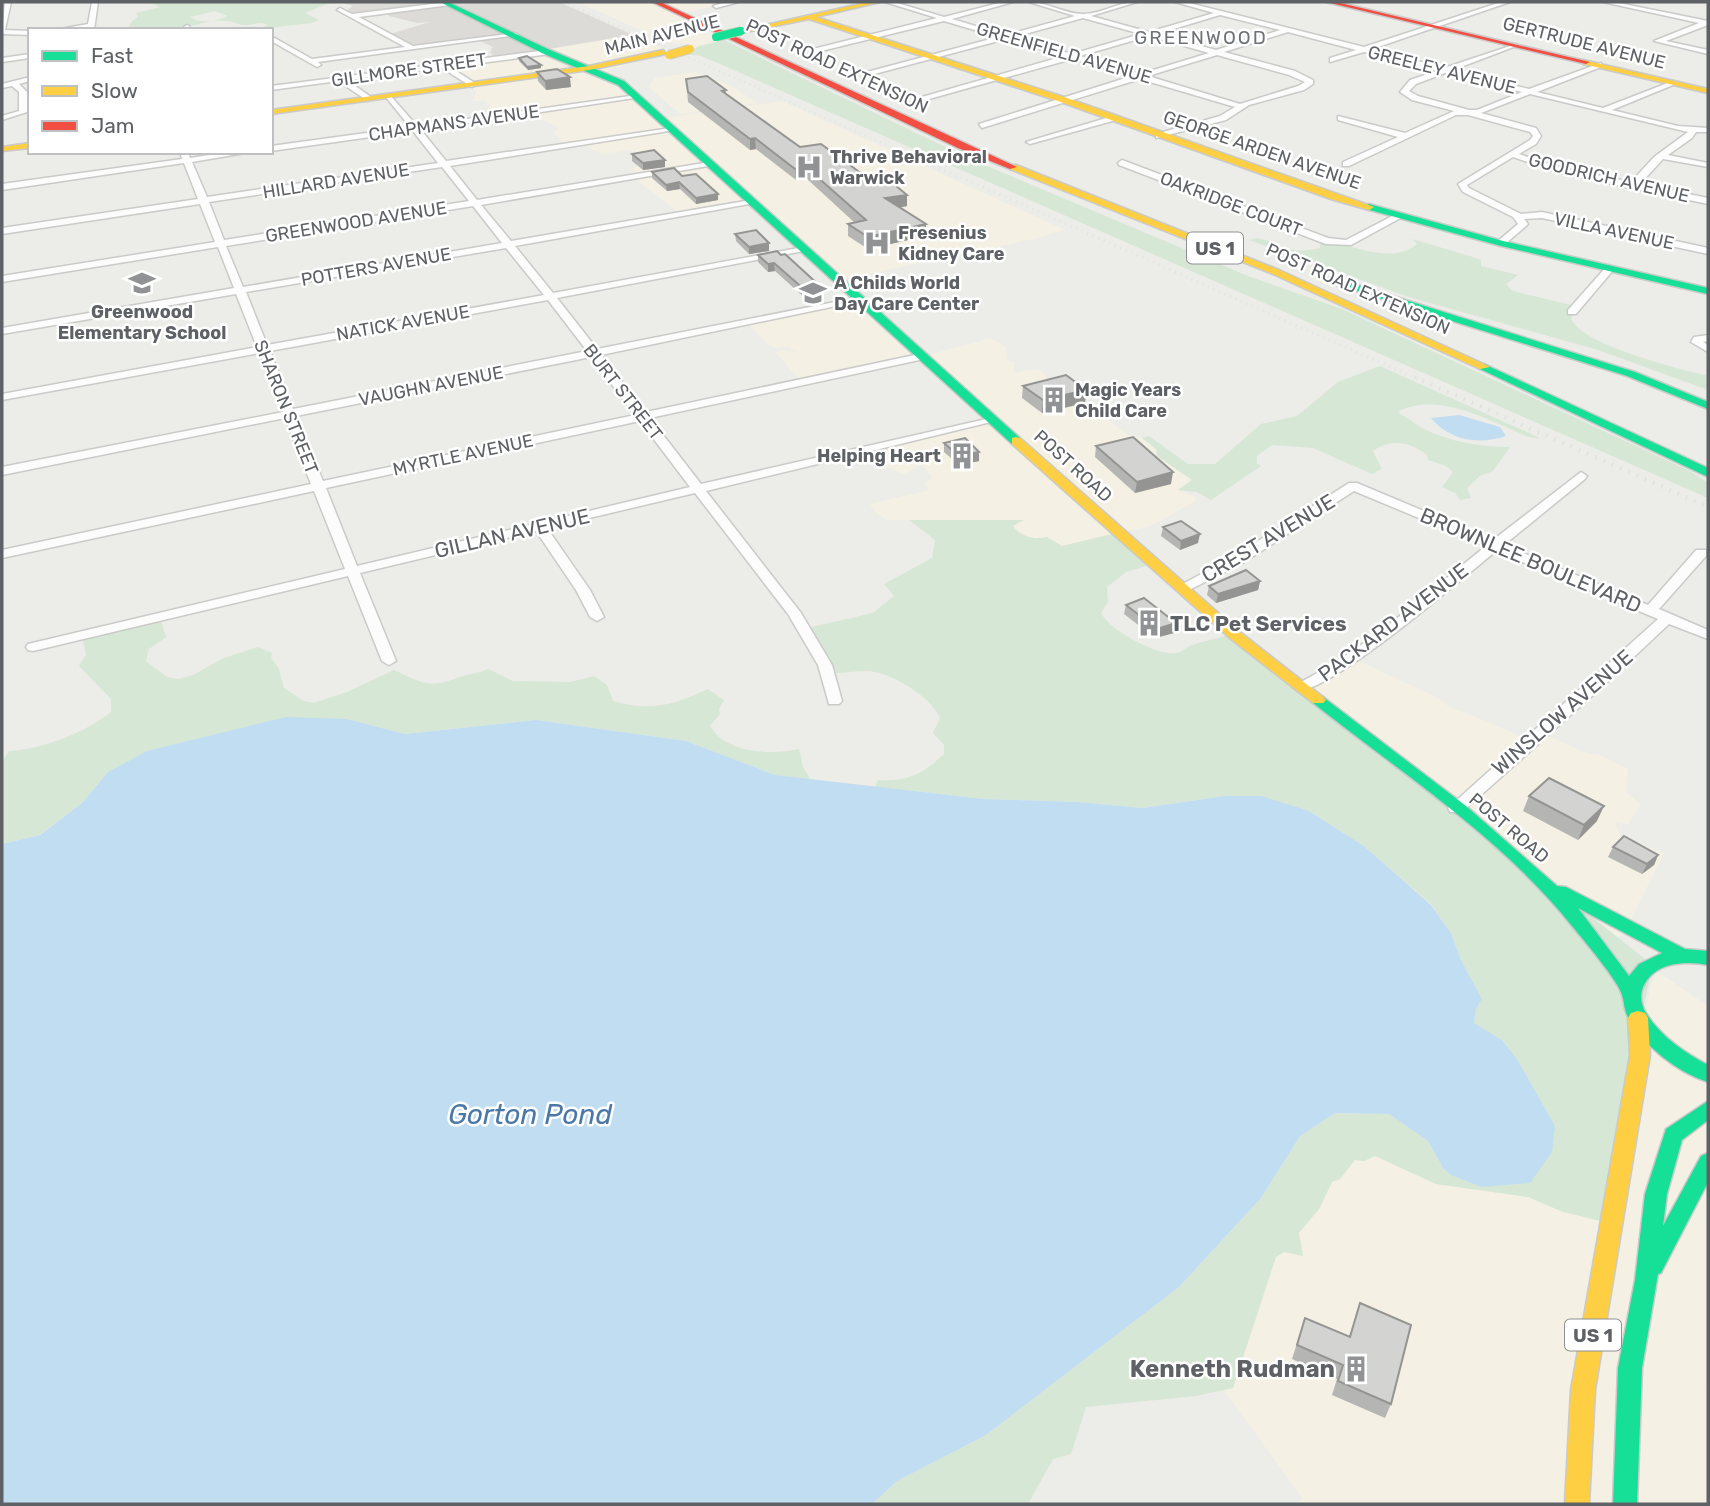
<svg xmlns="http://www.w3.org/2000/svg" width="1710" height="1506" viewBox="0 0 1710 1506" font-family="Rubik,sans-serif">
<style>
.commercial{fill:#f4f0e3}
.industrial{fill:#dcdbd8}
.green{fill:#d7e7d5}
.water{fill:#c1ddf2}
.lines{fill:none;stroke-linecap:round;stroke-linejoin:round}
.street-casing{stroke:#cacac9;stroke-width:3}
.fast-casing{stroke:#c9cac9;stroke-width:3}
.slow-casing{stroke:#c9cac9;stroke-width:3}
.jam-casing{stroke:#c9cac9;stroke-width:3}
.street{fill:#fcfcfc;fill-rule:evenodd}
.fast{fill:#16e098;fill-rule:evenodd}
.slow{fill:#ffcf43;fill-rule:evenodd}
.jam{fill:#f24e42;fill-rule:evenodd}
.rail-far2{stroke:#e3e3e2;stroke-width:2.5;stroke-dasharray:1 4.5;stroke-linecap:butt}
.rail-far1{stroke:#e3e3e2;stroke-width:3.5;stroke-dasharray:1 5;stroke-linecap:butt}
.rail{stroke:#e3e3e2;stroke-width:4.5;stroke-dasharray:2 7;stroke-linecap:butt}
.fast-bridge-casing{stroke:#d2cbb9;stroke-width:10;stroke-linecap:butt}
.slow-bridge-casing{stroke:#d2cbb9;stroke-width:10;stroke-linecap:butt}
.fast-bridge{stroke:#16e098;stroke-width:8}
.slow-bridge{stroke:#ffcf43;stroke-width:8}
.wall{fill:#b5b5b4}
.shaded-wall{fill:#949492}
.building{fill:#d3d3d1;stroke:#949492;stroke-width:2}
.labels{text-anchor:middle;dominant-baseline:central;stroke-width:5;stroke-linejoin:round;paint-order:stroke}
.far-street-label{font-size:18px;fill:#5e6165;stroke:#fff}
.far-poi-label{font-size:18px;font-weight:bold;fill:#5e6165;stroke:#fff;text-anchor:start}
.far-neighbourhood-label{font-size:19px;letter-spacing:2px;fill:#6f7377;stroke:#fff}
.shield{fill:#fff;stroke:#8e9093;stroke-width:2}
.shield-label{font-size:19px;font-weight:bold;fill:#5e6165}
.street-label{font-size:21px;fill:#5e6165;stroke:#fff}
.poi-label{font-size:21px;font-weight:bold;fill:#5e6165;stroke:#fff;text-anchor:start}
.near-poi-label{font-size:24px;font-weight:bold;fill:#5e6165;stroke:#fff;text-anchor:end}
.near-water-label{font-size:28px;font-style:italic;fill:#4c78a7;stroke:#fff}
</style>
<rect width="100%" height="100%" fill="#ecece8"/>
<path class="commercial" d="M577,2H734L687,12L733,32L736,37L692,49L690,44L670,43Z
M633,35L662,48L678,51L607,70L625,80L658,119L782,101L1065,230L1039,238L839,280L753,206L680,217L674,209L634,178L639,175L632,168L642,164L645,156L630,150L605,154L592,150L585,143L566,145L553,133L558,129L557,126L541,120L533,113L498,117L489,109L491,104L484,103L487,101H473L476,91L444,65Z
M696,72L732,86L757,103L680,114L648,87L655,78Z
M858,300L924,356L991,338L1006,347L1007,360L1015,363L1014,373L1032,369L1042,371L1051,384L1065,387L1127,434L1142,438L1156,449L1157,456L1193,480L1179,490L1195,497L1196,501L1151,526L1062,546L1047,537L1035,540L1017,531L1013,526L1022,520H887L877,514L870,504L929,490L925,483L932,477L922,465L904,474L882,465L867,450L988,419L926,358L801,381L775,352L782,350L797,352L789,347L775,348L770,346L747,323Z
M1353,658L1438,698L1448,706L1501,727L1527,740L1542,733L1589,754H1598L1628,769L1626,792L1641,804L1628,824L1615,822L1620,836L1664,853L1623,935L1618,937L1304,688Z
M1655,970L1708,1006V1385L1703,1384L1708,1387V1504H1299L1302,1498L1224,1390L1233,1388L1276,1257L1319,1209L1332,1182L1340,1179L1355,1160L1364,1161L1375,1156L1436,1184L1528,1197L1563,1212L1614,1133Z"/>
<path class="industrial" d="M339,2H559L633,35L495,58L490,52L493,47L478,40L417,47L390,34L430,22L417,23L389,16L385,12L357,16L345,11L353,6Z"/>
<path class="green" d="M148,2H332L305,13L319,20L312,23L259,29L268,25C258,20 253,26 243,25C233,23 230,19 214,21L228,16L215,11L190,17L198,21H210L187,27L132,30L129,25L138,16L136,13L160,7Z
M724,40L968,158L1248,276L1342,309L1692,472L1708,483V498L727,67L701,56L686,54L699,46Z
M1257,238C1286,244 1287,256 1320,248L1321,239C1350,244 1392,266 1417,244L1412,239L1473,257L1481,260V266L1518,275L1506,284L1513,291L1575,306L1577,310L1571,318C1580,345 1680,369 1708,376V390L1598,350L1412,298L1249,240Z
M1380,366L1540,438C1531,439 1523,435 1515,431C1481,416 1436,393 1399,411L1400,414C1409,418 1416,425 1424,429C1450,442 1482,447 1510,447L1493,471L1480,476L1467,488L1471,498L1460,500L1455,493L1442,487L1453,472L1446,466L1428,460L1427,455C1411,442 1391,438 1373,451L1382,469L1372,474L1313,448L1272,445L1257,456V463L1261,466L1211,500L1197,492L1178,490L1192,480L1157,456L1156,449L1142,438L1149,436L1188,464H1215L1261,424L1297,416L1338,382Z
M909,520H1024L1013,526C1021,537 1034,540 1047,537L1062,546L1116,533L1154,564L1126,572L1107,587L1108,602L1101,613C1109,630 1157,656 1176,653C1182,653 1185,648 1190,646C1199,642 1220,638 1232,634L1649,962V983L1628,1070L1613,1224L1563,1212L1528,1197L1436,1184L1375,1156L1364,1161L1355,1160L1340,1179L1332,1182L1319,1209L1299,1233L1303,1256L1284,1252L1276,1257L1233,1388L1196,1396L1086,1407L1071,1454L1053,1459L1028,1504H872L897,1481L986,1435L1179,1287L1261,1198L1300,1136L1335,1113L1389,1114L1428,1141L1443,1168L1555,1127L1517,1059L1502,1040L1474,1023L1476,1009L1482,999L1461,960L1451,933L1431,904L1364,846L1309,811L1224,796L1143,808L1078,802L983,799L875,787L878,780C908,782 923,774 944,754V745L933,733L940,718C932,697 890,672 868,671C855,671 842,673 829,674L807,628L873,613L894,596L884,584L932,558L935,540Z
M160,618L166,637L149,649L146,661L167,677L178,679L193,675L224,658L258,647L272,653L271,658L279,669L284,688L304,701L314,703L347,692L394,670C420,682 428,689 457,678C467,674 477,674 488,669L513,681L570,682L594,676L607,685L613,701C650,712 674,705 708,689L724,700L719,709L720,714L710,726C727,754 770,755 799,749L803,767L811,780L775,775L686,741L536,720L405,734L347,719L108,772L82,803L39,835L2,844V762L9,751C44,749 84,733 111,712V699L79,666L86,655L82,636Z"/>
<path class="water" d="M1459,415L1500,427L1506,436C1479,445 1450,441 1431,418Z
M286,717L347,719L405,734L536,720L686,741L775,775L983,799L1078,802L1143,808L1224,796H1261L1309,811L1364,846L1431,905L1451,933L1461,960L1482,999L1476,1009L1474,1023L1502,1040L1517,1059L1555,1126L1552,1152L1530,1183L1482,1187L1451,1175L1443,1168L1428,1141L1389,1114L1335,1113L1300,1136L1261,1198L1179,1287L986,1435L897,1481L872,1504H2V844L40,835L82,803L108,772L147,751Z"/>
<g class="lines">
<g class="street-casing">
<path id="street" d="M5,2H11L5,30L30,31V35L2,34Z
M92,2H98L94,30H55L88,24Z
M448,2L450,5L359,17L413,46L515,33L518,35L318,62L321,65L317,67L271,41V36L312,59L405,47L337,10L340,8L352,14Z
M727,2H739L716,8L713,6Z
M885,2H894L944,17L1003,2H1013L952,19L1006,35L1075,16L1029,2C1047,2 1065,14 1083,14C1101,14 1118,2 1137,2L1091,16L1149,32L1214,13L1175,2H1185L1364,47L1501,2H1510L1372,49L1444,68L1516,44V46L1453,70L1529,89L1601,63V67L1537,92L1603,108L1673,81V85L1612,110L1678,126L1708,128V132H1696L1692,138L1668,155L1708,163V167L1663,159L1640,184L1708,198V204L1560,173L1513,157L1467,185L1469,188L1521,214L1542,212L1708,248V254L1542,218L1524,219L1528,224L1526,226L1504,245H1498V241L1518,224L1513,217L1463,192L1458,184L1530,140L1533,136L1530,132L1468,115H1456L1349,166H1343V162L1398,137L1338,120V116L1405,133L1454,111L1412,100L1400,92L1410,80L1437,71L1364,52L1330,62V58L1356,50L1288,32L1224,52L1295,71L1313,80V84L1304,90L1249,105L1226,120L1156,138V134L1220,116L1235,107L1140,79L982,128L979,124L1132,76L1072,59L922,101V97L1064,56L1006,39L867,76V72L998,37L944,21L813,53V49L937,18ZM1220,15L1280,30L1216,50L1157,34ZM1083,18L1141,34L1072,54L1014,37ZM1149,36L1209,53L1140,74L1080,56ZM1217,55L1289,75L1305,82L1298,86L1240,104L1148,76ZM1445,73L1522,92L1477,110H1469L1418,96L1409,91L1416,84ZM1530,94L1688,132L1654,157L1631,182L1562,168L1519,154L1536,144L1541,136L1536,128L1481,113Z
M1603,2H1614L1708,21V25L1666,41L1708,50V54L1654,41L1699,23Z
M187,25L189,26L191,30H184V27Z
M547,50L550,54L450,67L475,83L472,87L442,68L347,80L371,97L368,101L338,81L271,90V86L334,78L337,75L341,77Z
M30,54V58L2,62V58Z
M30,77V81L19,84L27,92V112L2,120V116L19,111V92L12,86L2,88V84Z
M389,94L417,126L637,95L641,97L421,130L446,161L671,128L675,130L450,166L477,200L710,162L714,165L481,205L511,241L751,200L755,203L515,246L553,293L804,247L809,250L557,298L597,349L860,297L865,300L601,355L646,412L924,353L929,356L924,359L650,418L701,484L995,417V421L706,491L801,613L832,665L842,701L839,704H829L818,665L788,614L695,493L547,528L590,590L604,617L597,621L590,617L576,590L536,531L360,573L396,661L389,665L382,661L348,576L33,651L28,650L26,647L28,644L345,569L314,491L2,558V550L311,484L285,418L2,475V467L283,412L260,353L2,400V394L257,347L236,294L2,334V328L234,288L218,247L2,282V276L215,242L200,204L2,234V228L198,199L184,163L2,190V184L182,159L180,152H188L190,158L228,152H251L192,162L207,197L438,163L413,131L271,151V146L410,127L385,96ZM442,167L469,201L224,240L209,202ZM473,206L502,243L243,287L226,246ZM506,248L544,295L267,345L246,292ZM548,300L587,351L293,409L270,351ZM591,357L635,415L323,481L296,416ZM640,421L690,487L357,566L326,488Z
M1113,116L1116,120L1030,144L1026,142Z
M1122,160L1328,238L1346,240L1398,213L1406,215L1351,245L1326,244L1119,165L1118,163Z
M1607,266L1615,268L1576,314H1568V310Z
M1708,335V341L1703,342L1708,345V352L1691,342L1694,337Z
M1581,472L1587,476L1585,479L1504,545L1648,605L1696,550H1706V556L1659,609L1708,630V639L1669,624L1600,689L1462,812H1450L1448,808L1658,619L1496,551C1468,574 1325,697 1297,690L1295,687L1297,684C1366,649 1425,595 1486,546L1354,491L1243,563L1187,591L1182,592L1175,588L1233,557L1349,483H1357L1493,540Z"/>
</g>
<g class="fast-casing">
<path id="fast" d="M440,2H448L550,50L624,81L1020,438V444H1012L618,85L544,54Z
M1369,204L1503,241L1708,288V294L1501,246L1366,209L1364,207Z
M1332,277L1635,372L1708,402V409L1627,376L1328,282V278Z
M1484,364L1708,468V477L1480,369L1478,367Z
M1318,695L1323,697L1466,806L1557,886L1566,887L1685,949L1708,951V965C1698,963 1687,962 1676,964C1651,967 1632,990 1646,1013C1660,1036 1685,1053 1708,1065V1082C1678,1073 1641,1044 1627,1015C1624,1008 1624,1001 1622,995C1619,982 1582,938 1572,926C1501,837 1401,773 1313,703L1310,700ZM1578,908L1662,953L1639,964L1629,976Z
M1708,1101V1120L1682,1140L1667,1194L1663,1226L1701,1156L1708,1153V1182L1661,1273L1658,1274L1642,1368L1637,1504H1613L1618,1368L1635,1280L1645,1194L1666,1129Z"/>
</g>
<g class="slow-casing">
<path id="slow" d="M869,2H880L816,17L1067,98L1374,207L1369,210L1331,199L1061,102L809,19L741,33L738,31Z
M663,50L666,54L589,70L271,114V110L589,66Z
M1583,60L1708,89V93L1583,64Z
M30,143V148L2,151V147Z
M1010,165H1016L1279,270L1490,367L1480,369L1273,274L1010,169Z
M1016,437L1020,438L1241,633L1323,697L1326,700L1323,703H1313L1231,639L1012,444V438Z
M1638,1011L1645,1013L1648,1018L1650,1055L1595,1390L1589,1504H1565L1571,1390L1630,1055L1628,1018L1631,1013Z"/>
</g>
<g class="jam-casing">
<path id="jam" d="M652,2H660L1017,167L1010,169L958,148Z
M1326,2H1336L1590,62L1586,64Z"/>
</g>
<use href="#street" class="street"/>
<use href="#fast" class="fast"/>
<use href="#slow" class="slow"/>
<use href="#jam" class="jam"/>
<path class="rail-far2" d="M563,2L932,165"/>
<path class="rail-far1" d="M928,163L1418,379"/>
<path class="rail" d="M1414,377L1708,507"/>
<g class="fast-bridge-casing">
<path id="fast-bridge" d="M716,37L741,31"/>
</g>
<g class="slow-bridge-casing">
<path id="slow-bridge" d="M669,55L690,49"/>
</g>
<use href="#fast-bridge" class="fast-bridge"/>
<use href="#slow-bridge" class="slow-bridge"/>
</g>
<path class="wall" d="M519,58L541,65V68L528,70L519,61Z
M537,72L571,87L546,90L538,81Z
M686,79L726,90V94L800,147L907,195V206L899,208L926,236L868,249L848,236V224L855,223L806,178L796,180L756,149L750,150L688,102Z
M632,154L665,160V167L643,170L632,161Z
M652,172L682,176L718,194V200L696,204L680,189L667,191L652,178Z
M735,234L769,243V251L749,254L736,241Z
M758,255L821,287L822,295L805,298L775,271L768,272L758,262Z
M1023,386L1086,390L1085,403L1042,413L1022,398Z
M944,443L979,461L959,465L944,452Z
M1096,446L1171,484L1135,493L1095,457Z
M1163,527L1198,543L1180,550L1161,536Z
M1260,581L1258,590L1216,603L1207,595L1209,586Z
M1126,605L1176,623L1174,633L1155,638L1124,614Z
M1529,796L1597,821L1578,840L1523,811Z
M1613,847L1658,855L1654,865L1642,874L1608,857Z
M1360,1303L1391,1404L1385,1418L1332,1395L1337,1379L1292,1359L1305,1318L1349,1337Z"/>
<path class="shaded-wall" d="M541,65V68L528,70L527,67Z
M570,77L571,87L546,90L545,81Z
M755,138L756,149L750,150V139Z
M665,160V167L643,170V163Z
M806,167V178L796,180L795,169Z
M679,182L680,189L667,191L666,185Z
M718,194V200L696,204V198Z
M907,195V206L884,210L885,198Z
M926,224V236L868,249V237Z
M769,243V251L749,254V247Z
M774,263L775,271L768,272V264Z
M821,287L822,295L805,298V290Z
M1086,390L1085,403L1042,413L1043,400Z
M979,452V461L959,465V456Z
M1173,472L1171,484L1135,493L1137,482Z
M1200,534L1198,543L1180,550L1181,541Z
M1260,581L1258,590L1216,603L1218,594Z
M1176,623L1174,633L1155,638L1157,629Z
M1604,806L1597,821L1578,840L1584,825Z
M1658,855L1654,865L1642,874L1647,864Z"/>
<path class="building" d="M527,56L541,65L527,67L519,58Z
M557,69L570,77L545,81L537,72Z
M707,76L726,90L722,91L800,147L821,144L869,179L884,176L907,195L885,198L926,224L868,237L848,224L866,220L806,167L795,169L755,138L750,139L688,92L686,79Z
M654,150L665,160L643,163L632,154Z
M674,168L682,176L696,174L718,194L696,198L679,182L666,185L652,172Z
M756,230L769,243L749,247L735,234Z
M777,251L781,255L785,254L821,287L805,290L774,263L768,264L758,255Z
M1066,375L1086,390L1043,400L1023,386Z
M1133,437L1173,472L1137,482L1096,446Z
M965,438L979,452L959,456L944,443Z
M1181,521L1200,534L1181,541L1163,527Z
M1246,570L1260,581L1218,594L1209,586Z
M1144,598L1176,623L1157,629L1126,605Z
M1549,778L1604,806L1584,825L1529,796Z
M1624,836L1658,855L1647,864L1613,847Z
M1360,1303L1411,1325L1391,1404L1338,1381L1343,1365L1297,1345L1305,1318L1350,1337Z"/>
<defs>
<g id="hospital-bare" transform="scale(2.1)"><path d="M-5-5h3v3.5h4V-5h3V5h-3V1.5h-4V5h-3Z" fill="#909293" stroke="#fff" stroke-width="2.5" paint-order="stroke"/></g>
<g id="school-bare" transform="scale(2.1)"><path d="M0-5L7-2L0 1L-7-2ZM-4 1L0 2.5L4 1V4Q0 6-4 4Z" fill="#909293" stroke="#fff" stroke-width="2.5" paint-order="stroke"/></g>
<g id="building-bare" transform="scale(2.1)"><path d="M-4-6H4V6H1V3H-1V6H-4ZM-2.5-4.3h1.7v1.8h-1.7ZM.8-4.3h1.7v1.8H.8ZM-2.5-1h1.7V.8h-1.7ZM.8-1h1.7V.8H.8Z" fill="#909293" stroke="#fff" stroke-width="2.5" paint-order="stroke"/></g>
</defs>
<g fill-rule="evenodd">
<use href="#hospital-bare" x="809" y="167"/>
<use href="#hospital-bare" x="877" y="243"/>
<use href="#school-bare" x="142" y="283"/>
<use href="#school-bare" x="813" y="293"/>
<use href="#building-bare" x="1054" y="400"/>
<use href="#building-bare" x="962" y="456"/>
<use href="#building-bare" x="1149" y="623"/>
<use href="#building-bare" x="1356" y="1369"/>
</g>
<g class="labels">
<g class="far-street-label">
<text transform="translate(662 35) rotate(-14)">MAIN AVENUE</text>
<text transform="translate(1584 43) rotate(14)">GERTRUDE AVENUE</text>
<text transform="translate(1064 53) rotate(16)">GREENFIELD AVENUE</text>
<text transform="translate(837 66) rotate(25)">POST ROAD EXTENSION</text>
<text transform="translate(409 70) rotate(-8)">GILLMORE STREET</text>
<text transform="translate(1442 70) rotate(14)">GREELEY AVENUE</text>
<text transform="translate(454 123) rotate(-8)">CHAPMANS AVENUE</text>
<text transform="translate(1262 150) rotate(19)">GEORGE ARDEN AVENUE</text>
<text transform="translate(1609 178) rotate(13)">GOODRICH AVENUE</text>
<text transform="translate(336 181) rotate(-9)">HILLARD AVENUE</text>
<text transform="translate(1231 204) rotate(21)">OAKRIDGE COURT</text>
<text transform="translate(356 222) rotate(-9)">GREENWOOD AVENUE</text>
<text transform="translate(1614 231) rotate(12)">VILLA AVENUE</text>
<text transform="translate(376 267) rotate(-10)">POTTERS AVENUE</text>
<text transform="translate(1358 289) rotate(24)">POST ROAD EXTENSION</text>
<text transform="translate(403 323) rotate(-10)">NATICK AVENUE</text>
<text transform="translate(431 386) rotate(-11)">VAUGHN AVENUE</text>
<text transform="translate(623 392) rotate(52)">BURT STREET</text>
<text transform="translate(286 407) rotate(68)">SHARON STREET</text>
<text transform="translate(463 455) rotate(-12)">MYRTLE AVENUE</text>
<text transform="translate(1073 466) rotate(42)">POST ROAD</text>
<text transform="translate(1509 828) rotate(40)">POST ROAD</text>
</g>
<g class="far-poi-label">
<text x="830" y="157">Thrive Behavioral<tspan x="830" dy="21">Warwick</tspan></text>
<text x="898" y="233">Fresenius<tspan x="898" dy="21">Kidney Care</tspan></text>
<text x="834" y="283">A Childs World<tspan x="834" dy="21">Day Care Center</tspan></text>
<text x="142" y="312" text-anchor="middle">Greenwood<tspan x="142" dy="21">Elementary School</tspan></text>
<text x="1075" y="390">Magic Years<tspan x="1075" dy="21">Child Care</tspan></text>
<text x="941" y="456" text-anchor="end">Helping Heart</text>
</g>
<g class="far-neighbourhood-label">
<text x="1201" y="37">GREENWOOD</text>
</g>
<g class="shield">
<rect x="1187" y="232.5" width="56" height="31" rx="5"/>
<rect x="1565" y="1319.5" width="56" height="31" rx="5"/>
</g>
<g class="shield-label">
<text x="1215" y="248">US 1</text>
<text x="1593" y="1335">US 1</text>
</g>
<g class="street-label">
<text transform="translate(512 533) rotate(-13)">GILLAN AVENUE</text>
<text transform="translate(1268 538) rotate(-31)">CREST AVENUE</text>
<text transform="translate(1531 560) rotate(23)">BROWNLEE BOULEVARD</text>
<text transform="translate(1393 622) rotate(-37)">PACKARD AVENUE</text>
<text transform="translate(1562 712) rotate(-41)">WINSLOW AVENUE</text>
</g>
<g class="poi-label">
<text x="1170" y="623">TLC Pet Services</text>
</g>
<g class="near-poi-label">
<text x="1335" y="1369">Kenneth Rudman</text>
</g>
<g class="near-water-label">
<text x="530" y="1114">Gorton Pond</text>
</g>
</g>
<rect width="1710" height="1506" fill="none" stroke="#5e6165" stroke-width="7"/>
<rect x="28" y="28" width="245" height="126" fill="#ffffff" stroke="#bfc0c1" stroke-width="2"/>
<rect x="42" y="51" width="35" height="10" fill="#16e098" stroke="#bfc0c1" stroke-width="2"/>
<text x="91" y="63" font-size="21" fill="#5e6165">Fast</text>
<rect x="42" y="86" width="35" height="10" fill="#ffcf43" stroke="#bfc0c1" stroke-width="2"/>
<text x="91" y="98" font-size="21" fill="#5e6165">Slow</text>
<rect x="42" y="121" width="35" height="10" fill="#f24e42" stroke="#bfc0c1" stroke-width="2"/>
<text x="91" y="133" font-size="21" fill="#5e6165">Jam</text>
</svg>
